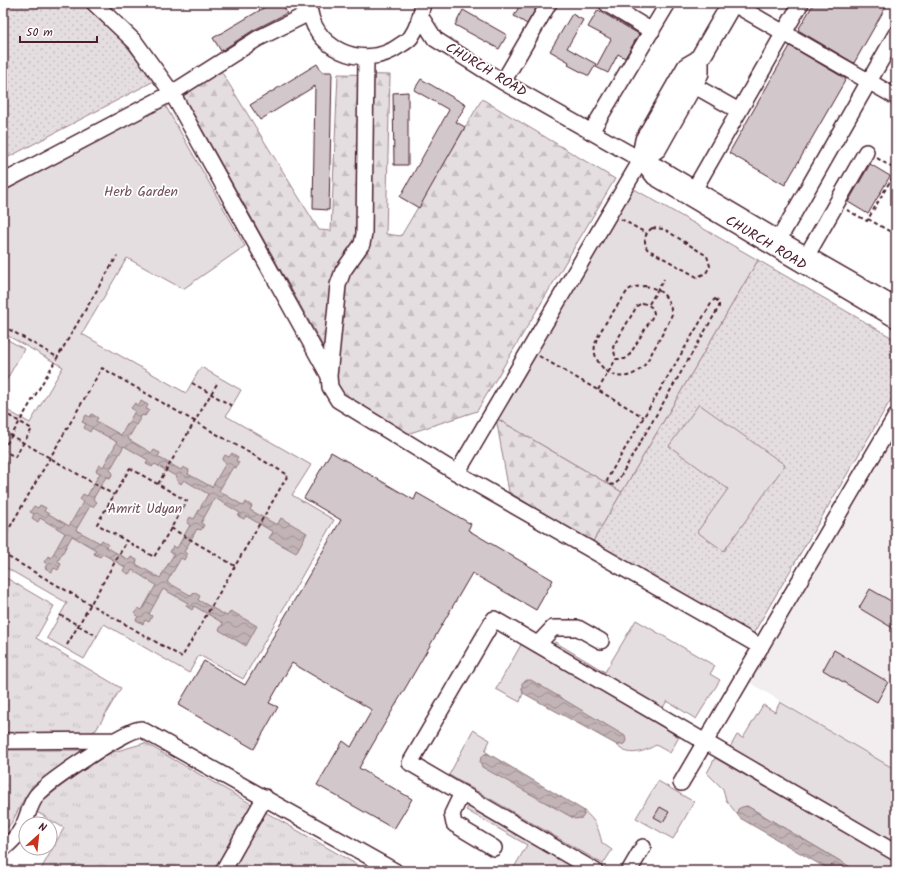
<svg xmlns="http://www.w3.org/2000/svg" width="899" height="874" viewBox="0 0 899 874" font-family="Kalam,sans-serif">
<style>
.built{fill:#f2eeef}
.grass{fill:url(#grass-tufts);stroke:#987e86}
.forest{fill:url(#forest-firs);stroke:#987e86}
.park{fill:url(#park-dots);stroke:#987e86}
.garden{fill:#e5dee0;stroke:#987e86}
.water{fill:url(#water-waves);stroke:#91787e;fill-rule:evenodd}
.building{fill:#d2c7cb;stroke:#4a1f2b}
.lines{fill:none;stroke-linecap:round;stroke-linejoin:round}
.minor-casing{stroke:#4a1f2b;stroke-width:18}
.major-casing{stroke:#4a1f2b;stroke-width:22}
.path{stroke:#4a1f2b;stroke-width:2;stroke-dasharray:4 3;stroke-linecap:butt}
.minor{stroke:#fff;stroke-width:15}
.major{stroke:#fff;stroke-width:19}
.labels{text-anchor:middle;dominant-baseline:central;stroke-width:3.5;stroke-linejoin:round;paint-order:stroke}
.street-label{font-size:14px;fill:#4a1f2b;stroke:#fff}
.park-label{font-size:14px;fill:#714f58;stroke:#fff}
</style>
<defs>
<pattern id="grass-tufts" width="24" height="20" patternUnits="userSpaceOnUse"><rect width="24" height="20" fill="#e5dee0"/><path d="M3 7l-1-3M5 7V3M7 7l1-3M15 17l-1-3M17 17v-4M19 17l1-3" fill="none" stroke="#c6bec0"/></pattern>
<pattern id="forest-firs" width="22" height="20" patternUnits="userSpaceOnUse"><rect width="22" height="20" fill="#e5dee0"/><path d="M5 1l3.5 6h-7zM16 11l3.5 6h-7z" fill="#c6bec0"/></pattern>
<pattern id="park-dots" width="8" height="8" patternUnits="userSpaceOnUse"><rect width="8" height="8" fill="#e5dee0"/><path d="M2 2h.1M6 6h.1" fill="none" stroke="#c6bec0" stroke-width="1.8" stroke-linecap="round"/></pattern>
<pattern id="water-waves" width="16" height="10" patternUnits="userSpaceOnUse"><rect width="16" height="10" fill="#c1b3b6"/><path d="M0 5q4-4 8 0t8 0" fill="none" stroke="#9f9194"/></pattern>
</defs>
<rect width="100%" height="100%" fill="#fff"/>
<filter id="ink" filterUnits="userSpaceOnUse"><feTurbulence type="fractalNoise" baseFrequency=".025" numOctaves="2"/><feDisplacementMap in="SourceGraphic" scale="8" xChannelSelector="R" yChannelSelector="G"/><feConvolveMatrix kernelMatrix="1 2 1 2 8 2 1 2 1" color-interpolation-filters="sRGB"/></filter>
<g filter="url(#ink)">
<path class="built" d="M896,431V770L747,681Z"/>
<path class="grass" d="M3,576L54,606L36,638L121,688L96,730L80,738H3Z
M145,743L368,871H40L64,828L35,811L46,794L110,753Z
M3,750H95L33,785L24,799L12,822L3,833Z"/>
<path class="forest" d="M221,71L319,230L331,231L338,74L390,75L386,234L401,236L482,99L615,179L477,411L404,435L338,394L323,346L183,95Z
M496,418L622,492L592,543L509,492Z"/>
<path class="park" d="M3,3H84L109,24L154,81L3,160Z
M758,260L896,340V391L753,634L592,543Z"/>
<path class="garden" d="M165,105L245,246L183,289L127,258L82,334L186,393L201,367L241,390L226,416L311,465L292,495L334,520L243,679L199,655L189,673L104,624L84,659L47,638L67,603L3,566V468L8,459L3,455V408L30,423L63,367L3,333V192Z
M629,186L758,260L622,492L496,418Z
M3,337L24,349L3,386Z
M699,404L785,465L724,551L697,532L728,489L669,446Z
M636,620L715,666L710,674L720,680L696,719L667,701L662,709L553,645L555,642L605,672Z
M522,643L679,737L670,753L656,745C644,752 627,758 617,745H620L522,688L523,693L520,702L496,689Z
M780,702L896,770V846L729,749L737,735L743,738L763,705L775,712Z
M473,730L490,740L485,751L489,754H485L584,815L583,810C596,821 598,827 602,843L612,850L603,864L449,775Z
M715,758L896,862V871H857L747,806L739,809L737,814L726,800L723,789L707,773Z
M658,781L694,802L673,839L636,818Z
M469,806L580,871H512L527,845L466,810Z"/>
<path class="water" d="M141,401L148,405L146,409L149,410L145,416L142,415L128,439L152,453L154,450L160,453L158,457L181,470L183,467L189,470L188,474L212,487L226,463L222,460L225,455L229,457L232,453L238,457L236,461L239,462L236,468L233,467L219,491L244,506L246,502L252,506L250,510L277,525L281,518L307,533L296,553L269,538L273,532L246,516L244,519L238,516L240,513L215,498L201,523L204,525L201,530L197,529L184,552L187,554L184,560L181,558L167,582L192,596L194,592L200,596L198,600L227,616L231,611L257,626L246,646L219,630L223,623L194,606L192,610L186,606L188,603L163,589L149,614L152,616L149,622L145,620L143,624L136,620L138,616L135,614L138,608L142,610L156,585L132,570L129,574L123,571L125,567L103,554L100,557L94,554L96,550L72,536L58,561L61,564L58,570L54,568L52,572L45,568L47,564L44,562L48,556L51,558L65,533L40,518L38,522L32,518L34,514L30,512L34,506L38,508L40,505L46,508L44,511L69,526L83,502L80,500L83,494L87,496L100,473L96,471L99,465L103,467L117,442L92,428L90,432L84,428L86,424L82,422L86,415L90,417L92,414L98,418L96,421L121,435L135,411L131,408L135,403L139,405ZM124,446L148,460L146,464L152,467L155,464L177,477L176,480L181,484L184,480L208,494L194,519L190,517L187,523L190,525L177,548L173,546L170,552L174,554L160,578L136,564L137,560L131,557L129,560L106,547L108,544L102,540L100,543L76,530L90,506L93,507L97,502L93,499L106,477L110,478L113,473L110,470Z
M527,680H531L625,736L626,741L624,744L617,745L523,693L522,688V683Z
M485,754H489L583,810L584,815L582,818L575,819L482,767L480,762L481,757Z
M747,806L857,871H831L740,818L737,814L738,809L742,807Z"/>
<path class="building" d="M272,3H282L287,13L252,31L221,51L213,38Z
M521,3H539L527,24L514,16Z
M814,3H888L854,63L798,30Z
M463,10L507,35L499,49L455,25Z
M598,10L639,34L625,58L618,54L608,73L596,67L611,39L588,27Z
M572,14L583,20L567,48L596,64L589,76L568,65L569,62L550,51Z
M790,46L846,79L785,185L729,153Z
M317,64L322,72H332L329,210L313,209L315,86L260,120L250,105Z
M421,79L466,105L456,122L465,127L419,208L400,197L449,110L414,90Z
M408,92V165H394L393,93Z
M870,164L890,176L868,214L848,202Z
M331,452L414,500L417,493L471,524L468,530L553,580L536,610L472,573L359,768L412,799L394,829L317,785L343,741L351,747L372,710L292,663L269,703L278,707L254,749L178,705L204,661L245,685L341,520L304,498Z
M870,589L896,604V630L859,608Z
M834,650L888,682L877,702L823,670Z
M660,807L669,812L663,822L654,817Z"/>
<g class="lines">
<g class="minor-casing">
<path id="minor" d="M94,3L135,42L172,93L329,376L330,387L338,400L457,473L761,647
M309,3C310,48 363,72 399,46C402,44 408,41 411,37C418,27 421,15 423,3
M608,3L607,4L652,31
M732,3L896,97
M421,17L435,39L503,82L641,160L658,167L779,239L896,306
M503,82L549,3
M693,85L739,111
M591,132L668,3
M641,160L654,177L896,320
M3,182L172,93L257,39L309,13
M695,188L801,3
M779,239L896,34
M807,255L866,152
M329,376L338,285L343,271L362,244L364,234L366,58
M457,473L641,160
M538,644L553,628H578L601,641
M3,741L115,740
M681,783L896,416
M462,793L452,814L454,824L494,848
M3,849C10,843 18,836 22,828C28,817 29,805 37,795C48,782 126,729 141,729L395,871
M223,871L265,797
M595,871L410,763L494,619L896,853
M629,871L643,847"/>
</g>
<g class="major-casing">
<path id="major" d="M641,160L645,140L687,67L699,60L732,3
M641,160L657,148L699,73V60"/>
</g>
<path class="path" d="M877,158L896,170
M892,177L896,179
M847,210L867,221L896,171
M621,219L646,233
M868,219L896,235
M652,228L664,229L707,256L710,266L706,273L697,277L647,249C643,239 645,234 652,228Z
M645,286C662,289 669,297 672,314C668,325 662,334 657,344C653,350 650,357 646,363C636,377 618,382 604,369C598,363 593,355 595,345C597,332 620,303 628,290L634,287Z
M715,299L719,302V307L616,484C612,486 610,484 607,481L610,474L712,302Z
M642,303C649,305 653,306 654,314L629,356L625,359H616L613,347L637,306Z
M649,304L664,279
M3,326L57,357
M539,356L644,417
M192,383L232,406
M598,390L616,359
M3,412L32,429L15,457L3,450
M3,431L114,495
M3,450L117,256
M130,468L187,501L154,557L97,524Z
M158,484L218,382
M171,528L235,566
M3,539L102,368L288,475L182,657L3,554
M60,615L97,636
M67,645L127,541"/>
<use href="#minor" class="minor"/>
<use href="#major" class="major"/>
</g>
</g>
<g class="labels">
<g class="street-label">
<text transform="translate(486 70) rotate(31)">CHURCH ROAD</text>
<text transform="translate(766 243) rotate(31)">CHURCH ROAD</text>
</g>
<g class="park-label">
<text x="141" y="192">Herb Garden</text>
<text x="145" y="509">Amrit Udyan</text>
</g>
</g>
<rect width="899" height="874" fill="none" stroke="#fff" stroke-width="16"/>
<rect x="8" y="8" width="883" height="858" fill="none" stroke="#4a1f2b" stroke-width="1.5" filter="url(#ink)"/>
<g transform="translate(38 836) rotate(27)"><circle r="19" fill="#ffffff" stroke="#b7a5aa"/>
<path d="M0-3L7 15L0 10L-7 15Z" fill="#c8321e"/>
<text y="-6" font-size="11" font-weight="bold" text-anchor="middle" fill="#4a1f2b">N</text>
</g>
<path d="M20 36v6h77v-6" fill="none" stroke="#4a1f2b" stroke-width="2"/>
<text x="26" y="36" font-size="12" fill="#4a1f2b" stroke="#ffffff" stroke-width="3" paint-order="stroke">50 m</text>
</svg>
